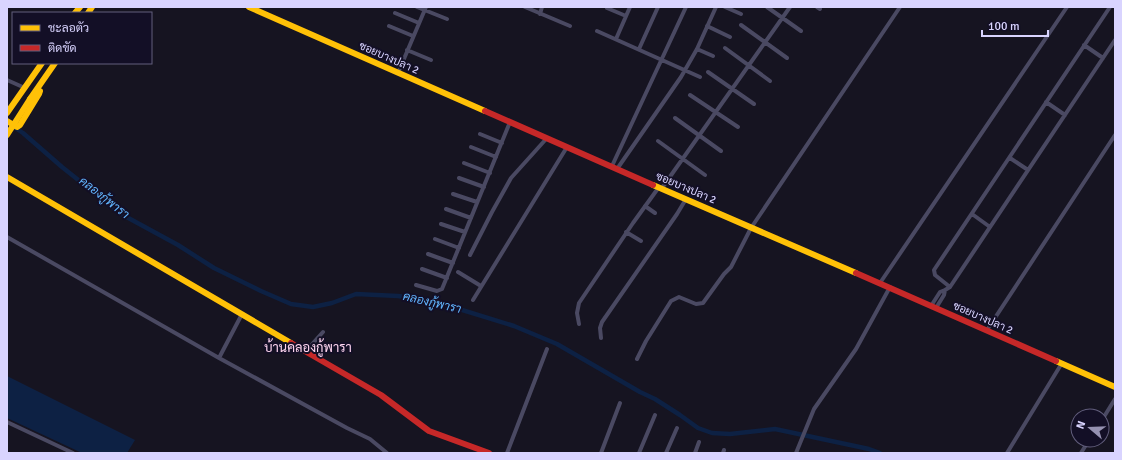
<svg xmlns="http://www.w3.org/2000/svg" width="1122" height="460" viewBox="0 0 1122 460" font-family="Signika,Sarabun,sans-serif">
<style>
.water{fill:#0d2144}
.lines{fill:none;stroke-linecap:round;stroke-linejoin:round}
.canal{stroke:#0d2144;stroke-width:4.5}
.street{stroke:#4a4962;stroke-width:4}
.slow{stroke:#ffc107;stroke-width:6}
.jam{stroke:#c62828;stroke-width:6}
.slow-bridge{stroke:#ffc107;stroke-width:6}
.labels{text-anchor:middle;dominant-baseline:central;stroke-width:4;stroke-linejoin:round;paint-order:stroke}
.street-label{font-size:11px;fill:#d9d4ff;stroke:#130f26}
.water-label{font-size:12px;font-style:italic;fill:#62b6ff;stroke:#130f26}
.quarter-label{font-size:13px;fill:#ffd6f0;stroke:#130f26}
</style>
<rect width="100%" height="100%" fill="#161421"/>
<path class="water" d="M7,376L135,440L127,453H82L7,418Z"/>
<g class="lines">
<path class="canal" d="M14,127L23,133L62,167L121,214L178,245L214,268L261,291L291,304L313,307L332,303L356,294L398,296L433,301L514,326L557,344L640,392L655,399L680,415L698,428L712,433L730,434L775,429L869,449L880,453"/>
<path class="street" d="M417,7L447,19
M525,7L570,26
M725,7L741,14
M767,7L801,31
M817,7L820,9
M607,8L626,16
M395,13L419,23
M540,14L542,7
M741,25L787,58
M389,26L413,36
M707,26L730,37
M597,31L700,77
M616,39L630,7
M1084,45L1103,58
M725,48L770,81
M639,49L658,7
M697,49L713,56
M407,50L431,60
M708,72L754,104
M398,73L426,7
M7,80L25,88
M690,95L738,127
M1046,102L1065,115
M675,118L721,151
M480,134L502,143
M658,141L705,175
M471,147L496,157
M1010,158L1028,170
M464,163L490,173
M612,166L686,7
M617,169L681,77L697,49L716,7
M459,178L484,187
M662,188L790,7
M453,194L477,202
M645,206L655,213
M446,209L471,218
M972,214L990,227
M441,224L465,232
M626,232L641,241
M7,237L219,358L347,428L370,439L387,453
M435,239L459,248
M428,254L453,263
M470,255L492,212L511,178L547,138
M422,269L447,278
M458,272L481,286
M880,283L1067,7
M416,285L437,291L442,289L510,122
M950,287L935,275L934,270L1110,7
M945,290L950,287L1115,40
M473,300L567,147
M931,306L940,292L945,290L944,295L936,308
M579,324L577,313L579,303L633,223L659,187
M987,330L1115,135
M601,338L600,328L602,322L677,214L686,199
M306,351L323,332
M219,358L242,314
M637,359L646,341L671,301L679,297L696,304L703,303L724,274L731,267L751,228L900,7
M1102,420L1115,399
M7,422L73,453
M507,453L547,349
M601,453L620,403
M639,453L655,415
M666,453L677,428
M695,453L699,442
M723,453L724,450
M796,453L814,409L856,349L890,287
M1007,453L1062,363
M1081,453L1089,440"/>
<path class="slow" d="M249,7L485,111
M75,13L80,7
M88,13L92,7
M30,99L55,63
M7,113L42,63
M7,121L17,127L20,125L39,94L40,91L37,90
M7,177L291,343
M653,185L856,273
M1056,361L1115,387"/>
<path class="jam" d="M485,111L653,185
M856,273L1056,361
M291,343L381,395L429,431L489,453"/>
<path class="slow-bridge" d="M7,135L30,99"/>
</g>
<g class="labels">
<g class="street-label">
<text transform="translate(389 58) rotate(24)">ซอยบางปลา 2</text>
<text transform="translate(686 188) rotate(23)">ซอยบางปลา 2</text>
<text transform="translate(983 318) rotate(24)">ซอยบางปลา 2</text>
</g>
<g class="water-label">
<text transform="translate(104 198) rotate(38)">คลองกู้พารา</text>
<text transform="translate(432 303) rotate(13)">คลองกู้พารา</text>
</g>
<g class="quarter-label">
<text x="308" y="348">บ้านคลองกู้พารา</text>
</g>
</g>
<rect width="1122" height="460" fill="none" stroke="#d9d4ff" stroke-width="16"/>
<rect x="12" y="12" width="140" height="52" fill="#130f26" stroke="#625e7d"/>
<rect x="20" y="25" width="20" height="6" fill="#ffc107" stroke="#625e7d"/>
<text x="48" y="32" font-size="12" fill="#d9d4ff">ชะลอตัว</text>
<rect x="20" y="45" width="20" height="6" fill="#c62828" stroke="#625e7d"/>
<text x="48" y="52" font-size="12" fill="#d9d4ff">ติดขัด</text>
<g transform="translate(1090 428) rotate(289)"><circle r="19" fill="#130f26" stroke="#625e7d"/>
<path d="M0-3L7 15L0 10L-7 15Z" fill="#9591b1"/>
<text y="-6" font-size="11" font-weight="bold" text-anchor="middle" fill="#d9d4ff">N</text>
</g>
<path d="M982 30v6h66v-6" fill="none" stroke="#d9d4ff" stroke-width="2"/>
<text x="988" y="30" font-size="12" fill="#d9d4ff" stroke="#130f26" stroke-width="3" paint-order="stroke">100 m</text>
</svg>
